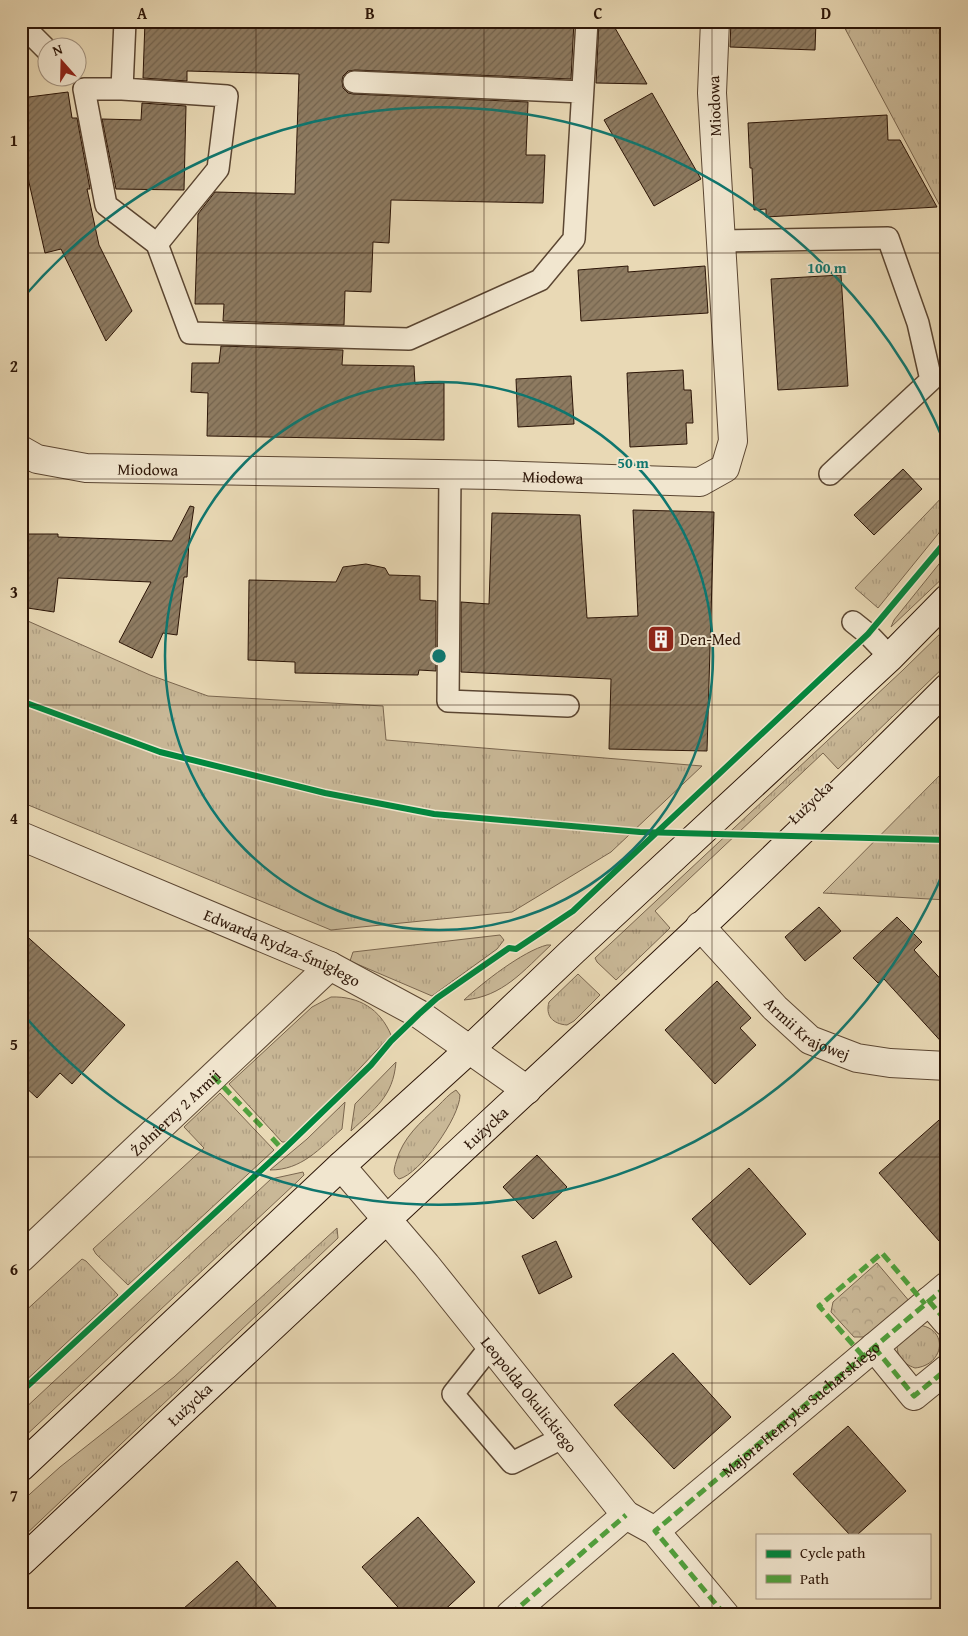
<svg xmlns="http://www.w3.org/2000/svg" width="968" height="1636" viewBox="0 0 968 1636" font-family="'Gentium Book Plus',serif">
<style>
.grass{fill:url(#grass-tufts);stroke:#7a664f}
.forest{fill:url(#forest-crowns);stroke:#7a664f}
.building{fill:url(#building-hatch);stroke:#2c1507}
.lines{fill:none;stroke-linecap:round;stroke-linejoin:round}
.lane-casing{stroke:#5b4632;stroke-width:24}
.street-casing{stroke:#5b4632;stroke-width:30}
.secondary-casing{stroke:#2c1507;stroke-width:30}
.lane{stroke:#f1e6cf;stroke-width:21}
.street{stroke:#f1e6cf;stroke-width:28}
.secondary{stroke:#f1e6cf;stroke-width:28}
.quiet{stroke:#51a03d;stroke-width:5;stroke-dasharray:10 5;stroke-linecap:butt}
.cycleway-casing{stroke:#f1e6cf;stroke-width:9}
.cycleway{stroke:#00873e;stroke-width:6}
.grid{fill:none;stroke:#2c1507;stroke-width:1;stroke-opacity:0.55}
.ring{fill:none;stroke:#0f766e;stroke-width:2.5}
.labels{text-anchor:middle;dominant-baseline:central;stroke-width:4;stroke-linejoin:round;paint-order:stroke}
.street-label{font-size:16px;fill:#2c1507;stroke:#f1e6cf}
.poi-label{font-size:16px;fill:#2c1507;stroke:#f1e6cf;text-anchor:start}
.centre{fill:#0f766e;stroke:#f1e6cf;stroke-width:2.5}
.ring-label{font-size:15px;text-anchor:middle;font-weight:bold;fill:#0f766e;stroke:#f1e6cf;stroke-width:4;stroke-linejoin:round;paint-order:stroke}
.neatline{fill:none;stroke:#2c1507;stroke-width:2}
.grid-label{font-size:16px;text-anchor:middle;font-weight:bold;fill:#2c1507}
</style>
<defs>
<pattern id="grass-tufts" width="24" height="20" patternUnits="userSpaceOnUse" patternTransform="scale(1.25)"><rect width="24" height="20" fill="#c9b897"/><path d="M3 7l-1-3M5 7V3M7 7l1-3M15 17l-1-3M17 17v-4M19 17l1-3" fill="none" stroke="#ad9d81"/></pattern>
<pattern id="forest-crowns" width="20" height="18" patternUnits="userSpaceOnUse" patternTransform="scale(1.25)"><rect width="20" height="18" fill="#c9b897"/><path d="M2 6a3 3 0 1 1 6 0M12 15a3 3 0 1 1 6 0" fill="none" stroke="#ad9d81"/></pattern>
<pattern id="building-hatch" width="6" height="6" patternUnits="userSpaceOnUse" patternTransform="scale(1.25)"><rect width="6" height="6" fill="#8e7b61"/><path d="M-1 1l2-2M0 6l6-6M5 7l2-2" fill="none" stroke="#74644e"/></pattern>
</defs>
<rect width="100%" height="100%" fill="#e9d9b5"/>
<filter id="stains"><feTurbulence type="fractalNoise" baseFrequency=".004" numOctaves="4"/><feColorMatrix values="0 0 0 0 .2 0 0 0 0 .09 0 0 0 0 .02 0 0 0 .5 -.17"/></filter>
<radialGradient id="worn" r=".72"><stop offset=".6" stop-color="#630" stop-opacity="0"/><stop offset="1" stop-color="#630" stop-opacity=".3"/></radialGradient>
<path class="grass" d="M841,21H947V219Z
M947,492V523L878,608L855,588Z
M947,554V574L891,627L894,620Z
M21,618L150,675L208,696L383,706L386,740L702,766L611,852L512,912L331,930L21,802Z
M947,627V664L838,769L823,753L655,911L670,928L616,980L597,962L595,958L903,670Z
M947,768V900L823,893Z
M500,935L504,940L497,949L432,996L350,961L353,952Z
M547,945H551C524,970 503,997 464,1000C482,983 523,951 547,945Z
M578,974L600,995L574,1021L567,1025C553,1024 545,1016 549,1002Z
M331,997C359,996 380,1009 391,1035L317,1114L285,1142H282L229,1084L312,1007Z
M396,1062C393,1097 375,1108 351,1131L355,1104Z
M456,1090L460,1095C460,1117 420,1174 399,1179C392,1174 394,1169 396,1162C403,1137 420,1123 438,1106C444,1100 449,1094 456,1090Z
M220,1093L274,1150L128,1285L96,1254L93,1249L204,1148L184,1127Z
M345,1102L342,1129C319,1149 302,1170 270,1170L307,1139Z
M303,1172L304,1175L298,1181L21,1440V1412L271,1179Z
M337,1228L338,1238L21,1539V1502L60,1467L174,1377Z
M82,1259L86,1261L118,1295L21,1385V1315Z
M918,1325C949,1328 945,1365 915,1368C901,1363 896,1355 897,1340Z"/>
<path class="forest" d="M877,1263L910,1302L868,1337H854L831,1312L833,1302Z"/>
<path class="building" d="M145,21H574L571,79L355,70L348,71L343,76L342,81L343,88L348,93L353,94L528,102L526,155H545L543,203L391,200L389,243L373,242L371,292L345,291L344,325L223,321L224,304H195L198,214L215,192L295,194L299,74L187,71V81L143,78Z
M599,21H611L647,84L596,83Z
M731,21H816L815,50L730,47Z
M68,92L72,118H77L90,189H87L99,245L132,311L106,341L61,249L45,253L23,156L21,154V98Z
M652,93L701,179L654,206L604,120Z
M142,103L186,106L184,190L116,189L102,119L141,120Z
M887,115L888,140H900L937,207L766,217V209L754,210L752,168H750L748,123Z
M628,266V272L705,266L708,313L581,321L578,270Z
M841,275L848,386L778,390L771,279Z
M221,346L343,350L342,365L414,366L415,384L444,383V440L207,436L208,393L191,392L192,363H219Z
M683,370L684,390H691L693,423H686L687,444L630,447L627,373Z
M571,376L574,424L518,427L516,379Z
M903,469L922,489L874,535L854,515Z
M190,506L194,507L189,541L187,577H184L177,635L163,633L152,658L119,642L151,582L58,578L54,612L21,607V594L26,563V534H58V537L172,541Z
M633,510L714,512L707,751L609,749L611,679L461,672V602L489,604L492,513L580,515L587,618L638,616Z
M366,564L385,568L389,575L420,576V600L436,601V671L419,670L418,675L295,673V662L248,660L249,580L336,582L343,567Z
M819,907L841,931L805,961L785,937Z
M897,917L922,942L914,950L947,986V1048L884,979L878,983L853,958Z
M21,931L125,1025L72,1084L60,1073L37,1098L21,1083Z
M717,981L751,1018L740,1028L756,1045L715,1084L665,1030Z
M947,1113V1250L879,1173Z
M537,1155L567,1187L533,1219L503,1187Z
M749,1168L806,1234L750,1285L692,1219Z
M556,1241L572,1277L539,1294L522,1256Z
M673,1353L731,1417L674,1469L614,1405Z
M848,1426L906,1491L857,1535H850L793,1474Z
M418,1517L475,1582L439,1615H405L362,1567Z
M237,1561L283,1615H176L214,1582Z"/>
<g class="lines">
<g class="lane-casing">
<path id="lane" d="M125,21L122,89L227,96L218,169L157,244L190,333L409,339L540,280L574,239L587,21
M21,24L48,51
M354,82L582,92
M122,89H84L106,205L157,244
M721,241L888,238L918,323L931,380L830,474
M450,474L448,701L568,706
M853,622L868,634L890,657
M491,1346L453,1394L512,1463L564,1437"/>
</g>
<g class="street-casing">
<g id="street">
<path id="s1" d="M21,450L37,459L86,468L495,475L700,482L725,468L733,441L712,93L715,21"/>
<path id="s2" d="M21,836L330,966L419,1014L527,1090"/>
<path id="s3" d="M700,926L775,1008L810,1040L857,1058L890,1063L947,1066"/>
<path id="s4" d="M341,1166L426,1265L626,1515L655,1531L725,1615"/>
<path id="s5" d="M21,1258L330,966"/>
<path d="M929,1301L947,1322"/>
<path d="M874,1347L914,1396L947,1369"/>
<path id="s6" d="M655,1531L947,1286"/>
<path d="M510,1615L626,1515"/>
</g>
</g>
<g class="secondary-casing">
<g id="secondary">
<path d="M21,1467L341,1166L470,1049L573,951L890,657L947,599"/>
<path id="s7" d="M21,1562C143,1449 263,1334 385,1221C574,1045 765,871 947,688"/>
</g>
</g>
<use href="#lane" class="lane"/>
<use href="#street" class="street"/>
<use href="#secondary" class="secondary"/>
<path class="quiet" d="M213,1076L263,1128
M272,1138L283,1150
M929,1301L947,1322
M874,1347L914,1396L947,1369
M863,1356L819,1306L882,1253L925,1304
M510,1615L626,1515
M725,1615L655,1531L947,1286"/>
<g class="cycleway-casing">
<path id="cycleway" d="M21,701L160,752L325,793L434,814L640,832L947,840
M21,1392L283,1150L371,1065L391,1041L419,1014L437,998L509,948L516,949L573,911L868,634L947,540"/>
</g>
<use href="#cycleway" class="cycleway"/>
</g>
<path class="grid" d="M256,21V1615M484,21V1615M712,21V1615M21,253H947M21,479H947M21,705H947M21,931H947M21,1157H947M21,1383H947"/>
<g class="ring">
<circle cx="439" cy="656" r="274"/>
<path d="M946 866A549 549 0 0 1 22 1013M22 299A549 549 0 0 1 946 446"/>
</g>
<defs>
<g id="building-square" transform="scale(1.4375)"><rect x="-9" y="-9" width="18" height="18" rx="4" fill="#8f2418" stroke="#f1e6cf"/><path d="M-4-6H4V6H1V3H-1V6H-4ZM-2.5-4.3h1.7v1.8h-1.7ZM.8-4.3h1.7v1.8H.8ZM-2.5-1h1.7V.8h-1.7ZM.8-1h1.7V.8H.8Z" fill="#fff"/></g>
</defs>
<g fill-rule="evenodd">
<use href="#building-square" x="661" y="639"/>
</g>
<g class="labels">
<g class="street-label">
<text transform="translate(714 106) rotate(-92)">Miodowa</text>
<text stroke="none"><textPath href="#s1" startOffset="130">Miodowa</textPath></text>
<text stroke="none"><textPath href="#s1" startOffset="535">Miodowa</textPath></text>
<text transform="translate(810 802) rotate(-44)">Łużycka</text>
<text stroke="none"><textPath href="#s2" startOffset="284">Edwarda Rydza-Śmigłego</textPath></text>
<text stroke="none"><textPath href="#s3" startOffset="150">Armii Krajowej</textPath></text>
<text stroke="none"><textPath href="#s5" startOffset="212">Żołnierzy 2 Armii</textPath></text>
<text stroke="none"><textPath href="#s7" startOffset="636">Łużycka</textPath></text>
<text stroke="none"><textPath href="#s4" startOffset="296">Leopolda Okulickiego</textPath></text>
<text stroke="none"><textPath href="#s7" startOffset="231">Łużycka</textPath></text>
<text stroke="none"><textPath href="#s6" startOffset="190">Majora Henryka Sucharskiego</textPath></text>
</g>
<g class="poi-label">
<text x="680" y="639">Den-Med</text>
</g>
</g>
<circle cx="439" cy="656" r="8" class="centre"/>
<g class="ring-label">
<text x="827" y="273">100 m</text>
<text x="633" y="468">50 m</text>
</g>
<rect width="968" height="1636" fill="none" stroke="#e9d9b5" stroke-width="55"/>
<rect x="756" y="1534" width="175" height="65" fill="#f1e6cf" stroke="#a2927f"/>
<rect x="766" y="1550" width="25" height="8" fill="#00873e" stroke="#a2927f"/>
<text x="800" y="1558" font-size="15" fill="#2c1507">Cycle path</text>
<rect x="766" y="1575" width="25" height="8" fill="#51a03d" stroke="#a2927f"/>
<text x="800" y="1584" font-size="15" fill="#2c1507">Path</text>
<g transform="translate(62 62) rotate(340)"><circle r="24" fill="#f1e6cf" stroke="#a2927f"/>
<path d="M0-4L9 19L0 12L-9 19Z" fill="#8f2418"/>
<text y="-8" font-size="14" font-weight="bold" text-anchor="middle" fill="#2c1507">N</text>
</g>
<rect x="28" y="28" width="912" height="1580" class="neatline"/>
<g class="grid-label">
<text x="142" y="19">A</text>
<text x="370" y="19">B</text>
<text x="598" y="19">C</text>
<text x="826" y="19">D</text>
<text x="14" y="146">1</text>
<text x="14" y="372">2</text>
<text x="14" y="598">3</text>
<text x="14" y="824">4</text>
<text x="14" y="1050">5</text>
<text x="14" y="1275">6</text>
<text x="14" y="1501">7</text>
</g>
<rect width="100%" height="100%" filter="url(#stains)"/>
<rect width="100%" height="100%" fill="url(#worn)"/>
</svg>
